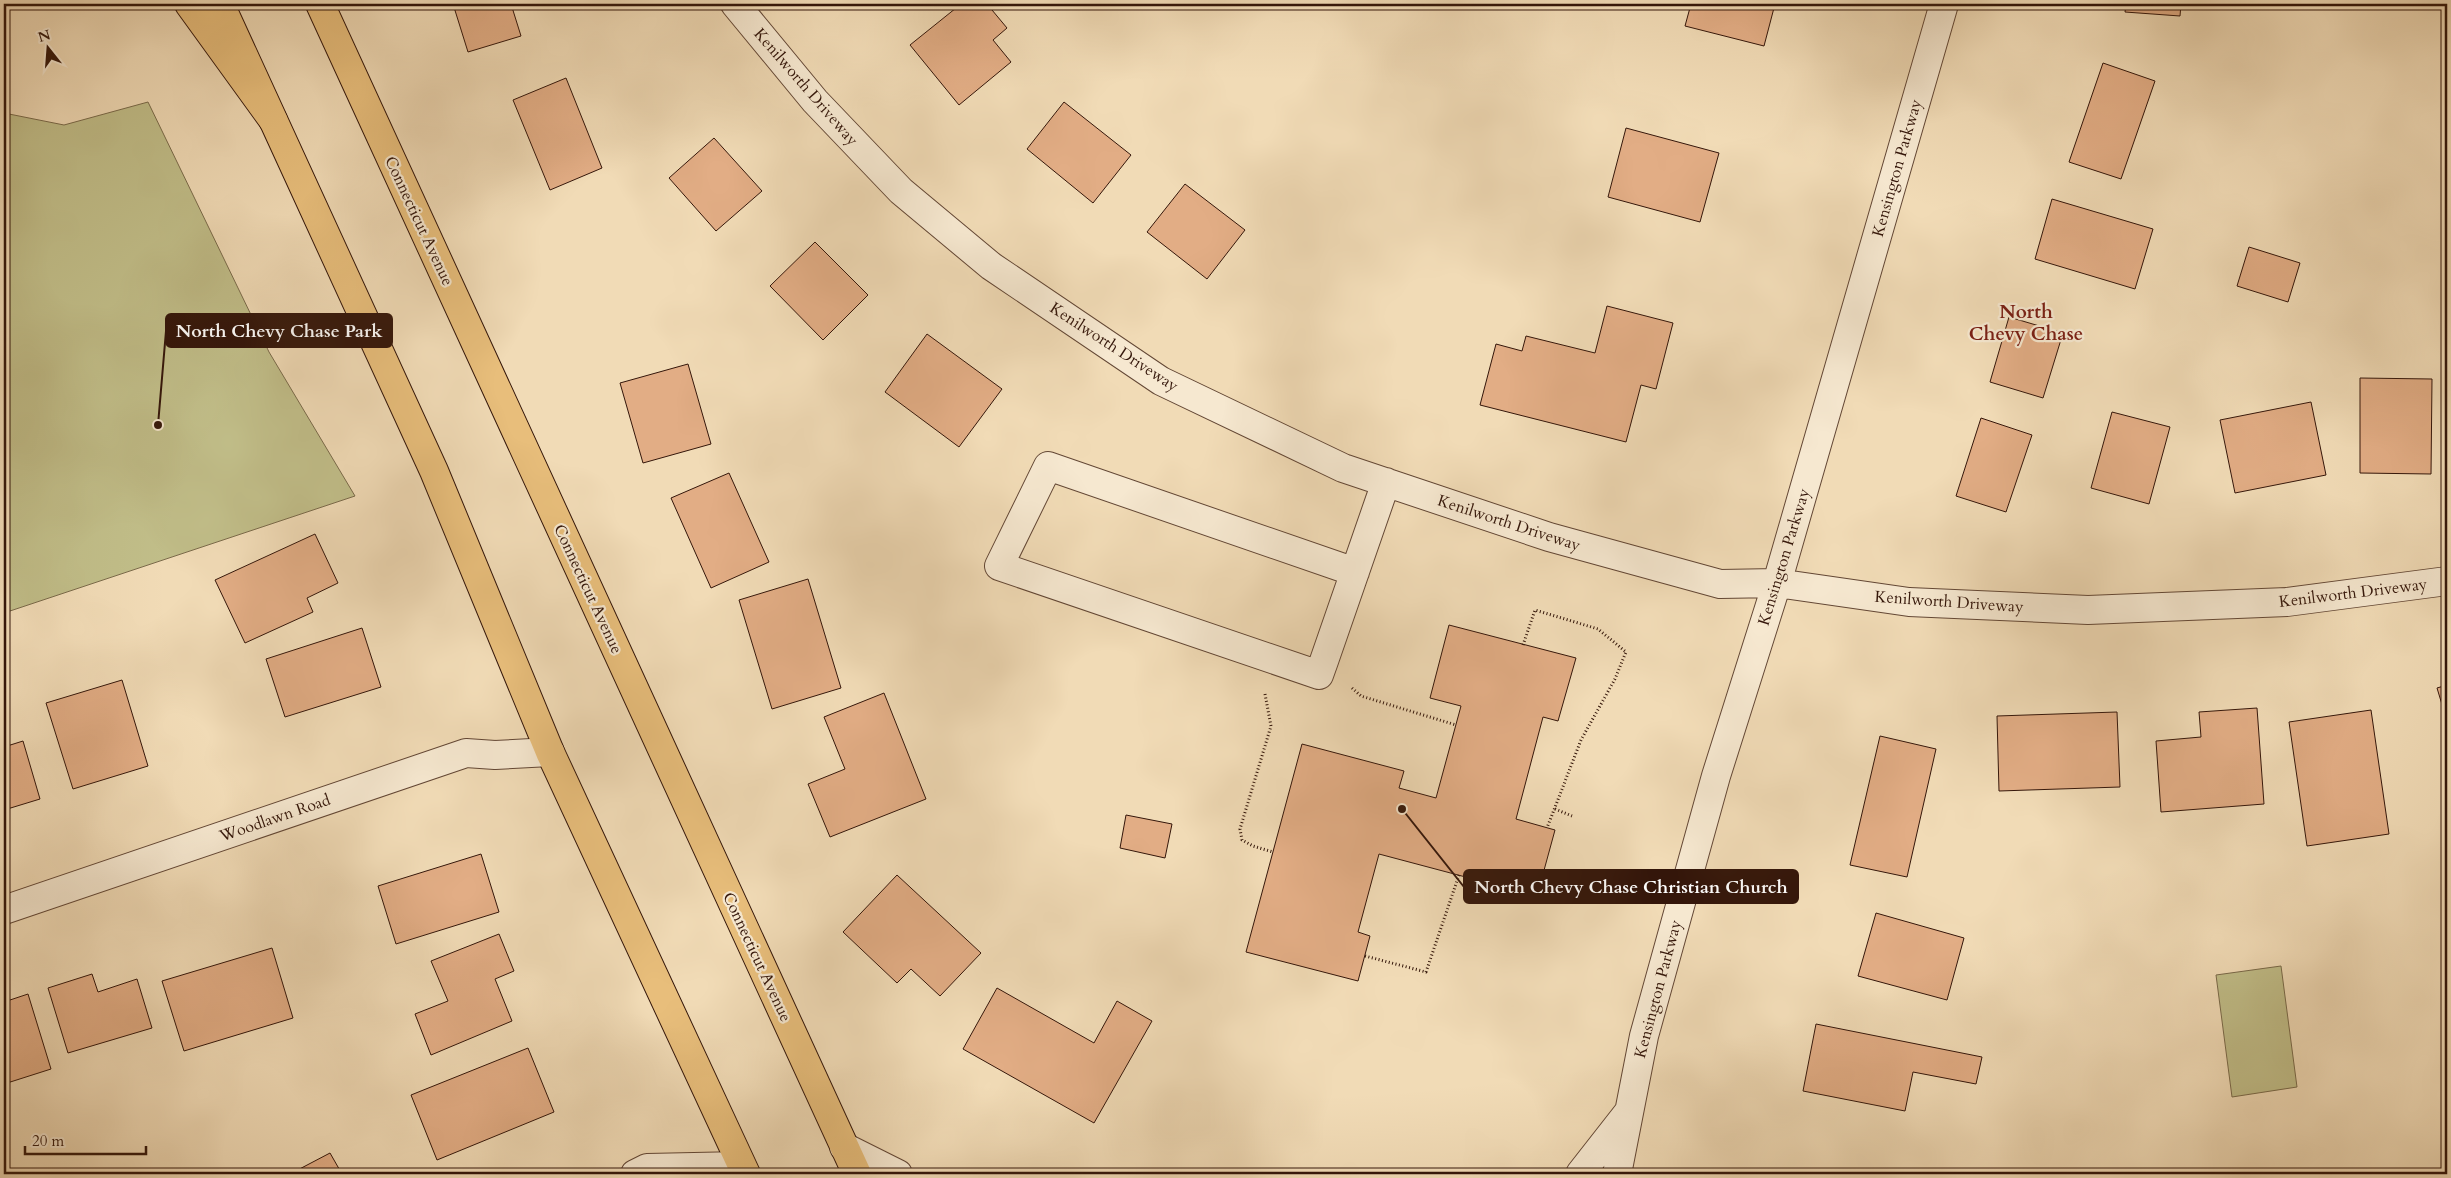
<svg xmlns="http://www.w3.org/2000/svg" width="2451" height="1178" viewBox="0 0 2451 1178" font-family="Cardo,serif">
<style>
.green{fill:#c1be89;stroke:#7a6a4a}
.building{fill:#e2ad85;stroke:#34160a}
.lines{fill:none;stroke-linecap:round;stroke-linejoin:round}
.minor-casing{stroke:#634735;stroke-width:30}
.major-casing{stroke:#34160a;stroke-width:30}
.highway-casing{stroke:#34160a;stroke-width:30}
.path{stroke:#34160a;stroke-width:3;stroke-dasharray:1 2.5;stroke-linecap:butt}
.minor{stroke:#f6e8d0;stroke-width:28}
.major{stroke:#e8be7b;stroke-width:28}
.highway{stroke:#e8be7b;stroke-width:28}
.labels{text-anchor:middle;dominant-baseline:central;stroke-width:4.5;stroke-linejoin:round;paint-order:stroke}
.street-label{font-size:16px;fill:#34160a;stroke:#f6e8d0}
.quarter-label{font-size:19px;font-weight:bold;fill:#7a1f14;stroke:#f6e8d0}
.leader{fill:none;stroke:#34160a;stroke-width:2}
.callout-dot{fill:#34160a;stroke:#f6e8d0;stroke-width:2}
.callout{fill:#34160a;stroke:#34160a;stroke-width:2}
.callout-label{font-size:18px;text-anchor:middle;font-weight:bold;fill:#fff}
</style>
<rect width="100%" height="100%" fill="#f1dbb6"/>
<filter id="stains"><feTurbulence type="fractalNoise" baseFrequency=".004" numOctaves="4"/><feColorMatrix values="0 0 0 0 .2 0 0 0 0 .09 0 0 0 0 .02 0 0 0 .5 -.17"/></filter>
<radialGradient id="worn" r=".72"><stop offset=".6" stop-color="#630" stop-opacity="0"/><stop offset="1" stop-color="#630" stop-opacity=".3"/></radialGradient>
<path class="green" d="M148,102L269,352L355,496L4,613V113L64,125Z
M2281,966L2297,1087L2232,1097L2216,975Z"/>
<path class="building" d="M453,4H511L521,36L468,52Z
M961,4H987L1007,28L993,40L1011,62L959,105L910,45Z
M1691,4H1775L1764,46L1685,26Z
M2126,4H2181L2180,16L2125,12Z
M2103,63L2155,81L2121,179L2069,162Z
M566,78L602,168L550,190L513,100Z
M1064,102L1131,155L1093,203L1027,149Z
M1626,128L1719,153L1700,222L1608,197Z
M714,138L762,191L716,231L669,178Z
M1185,184L1245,230L1207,279L1147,232Z
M2052,199L2153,229L2135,289L2035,259Z
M815,242L868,295L823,340L770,286Z
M2249,247L2300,263L2288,302L2237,286Z
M1607,306L1673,323L1656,389L1641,385L1626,442L1480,405L1496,344L1522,351L1526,336L1595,353Z
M2009,317L2063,333L2043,398L1990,382Z
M927,334L1002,389L959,447L885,392Z
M688,364L711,444L643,463L620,383Z
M2360,378L2432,379L2431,474L2360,473Z
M2311,402L2326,475L2235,493L2220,420Z
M2112,412L2170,427L2149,504L2091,488Z
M1981,418L2032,435L2006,512L1956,496Z
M729,473L769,562L711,588L671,498Z
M315,534L338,583L307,598L313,612L245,643L215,580Z
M808,579L841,688L772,709L739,600Z
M1449,625L1576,658L1558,721L1543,717L1516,819L1555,830L1537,896L1379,854L1358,932L1370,936L1358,981L1246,952L1302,744L1404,771L1399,788L1436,798L1461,706L1430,698Z
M362,628L381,687L285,717L266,659Z
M122,680L148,766L73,789L46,703Z
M2447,685V721L2437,688Z
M884,693L926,799L830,837L808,784L845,769L824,717Z
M2257,708L2264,804L2161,812L2156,741L2201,737L2199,712Z
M2371,710L2389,834L2307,846L2289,722Z
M2117,712L2120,787L1999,791L1997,716Z
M1880,736L1936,749L1907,877L1850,865Z
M23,741L40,799L4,810V747Z
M1126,815L1172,824L1165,858L1120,848Z
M481,854L499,912L396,944L378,886Z
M897,875L981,953L940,996L911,969L897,983L843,932Z
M1876,913L1964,938L1947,1000L1858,976Z
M499,934L514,971L495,979L512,1021L431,1055L415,1014L448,1001L431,961Z
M272,948L293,1018L184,1051L162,981Z
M92,974L98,992L137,979L152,1028L68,1053L48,988Z
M997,988L1094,1043L1117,1001L1152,1021L1094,1123L963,1049Z
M28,994L51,1069L4,1084V1002Z
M1816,1024L1982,1057L1976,1084L1913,1072L1905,1111L1803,1091Z
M528,1048L554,1112L437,1160L411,1095Z
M330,1153L342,1174H290Z"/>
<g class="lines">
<g class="minor-casing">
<path id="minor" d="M735,4L815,101L901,191L991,266L1161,381L1343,468L1549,537L1720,584L1777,583L1909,602L2088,610L2287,602L2447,581
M1355,572L1048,466L999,566L1319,675L1324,661L1386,482
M4,910L466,753L495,755L550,752
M844,1147L898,1174
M635,1174L647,1168L741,1166
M1580,1174L1627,1114
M1617,1174L1644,1036L1716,776L1777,583L1944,4"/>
</g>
<g class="major-casing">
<path id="major" d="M220,4L434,471L550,752L746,1174
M320,4L857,1174"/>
</g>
<g class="highway-casing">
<path id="highway" d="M189,4L273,120"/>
</g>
<path class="path" d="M1523,645L1535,610L1598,629L1626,652L1615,679L1581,740L1547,828
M1352,688L1361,696L1456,725
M1265,694L1271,726L1240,829L1242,840L1253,846L1273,852
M1555,809L1572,816
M1365,956L1426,972L1459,875"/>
<use href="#minor" class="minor"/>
<use href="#major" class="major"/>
<use href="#highway" class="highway"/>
</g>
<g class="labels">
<g class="street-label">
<text transform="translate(806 87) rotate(49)">Kenilworth Driveway</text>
<text transform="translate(1897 168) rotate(-74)">Kensington Parkway</text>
<text transform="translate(419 221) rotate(65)">Connecticut Avenue</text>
<text transform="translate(1114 347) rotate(33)">Kenilworth Driveway</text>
<text transform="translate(1509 523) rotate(18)">Kenilworth Driveway</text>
<text transform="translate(1784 557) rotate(-73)">Kensington Parkway</text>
<text transform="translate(588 589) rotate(65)">Connecticut Avenue</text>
<text transform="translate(2353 593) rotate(-7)">Kenilworth Driveway</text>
<text transform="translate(1949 602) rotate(4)">Kenilworth Driveway</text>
<text transform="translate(275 818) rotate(-19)">Woodlawn Road</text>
<text transform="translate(757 957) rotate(65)">Connecticut Avenue</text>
<text transform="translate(1658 989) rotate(-75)">Kensington Parkway</text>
</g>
<g class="quarter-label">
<text x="2026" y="312">North<tspan x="2026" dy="22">Chevy Chase</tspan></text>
</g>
</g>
<path class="leader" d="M158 425L166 331M1402 809L1464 887"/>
<g class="callout-dot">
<circle cx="158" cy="425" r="5"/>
<circle cx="1402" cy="809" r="5"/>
</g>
<g class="callout">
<rect x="166" y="314" width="226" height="33" rx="5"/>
<rect x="1464" y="870" width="334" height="33" rx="5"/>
</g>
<g class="callout-label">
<text x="279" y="337">North Chevy Chase Park</text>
<text x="1631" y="893">North Chevy Chase Christian Church</text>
</g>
<rect width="2451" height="1178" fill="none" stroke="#f1dbb6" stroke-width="20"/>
<rect x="5" y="5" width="2441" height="1168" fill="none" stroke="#34160a" stroke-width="2.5"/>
<rect x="10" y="10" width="2431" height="1158" fill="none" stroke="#34160a"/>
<g transform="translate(48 48) rotate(343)" stroke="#f6e8d0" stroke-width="4" paint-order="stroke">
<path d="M0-4L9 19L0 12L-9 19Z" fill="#34160a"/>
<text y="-8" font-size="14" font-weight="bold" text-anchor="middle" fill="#34160a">N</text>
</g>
<path d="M25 1146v8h121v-8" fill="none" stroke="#34160a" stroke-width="2.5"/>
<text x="32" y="1146" font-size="15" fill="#34160a" stroke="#f6e8d0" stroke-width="4" paint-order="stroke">20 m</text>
<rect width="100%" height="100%" filter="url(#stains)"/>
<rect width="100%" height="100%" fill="url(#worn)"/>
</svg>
